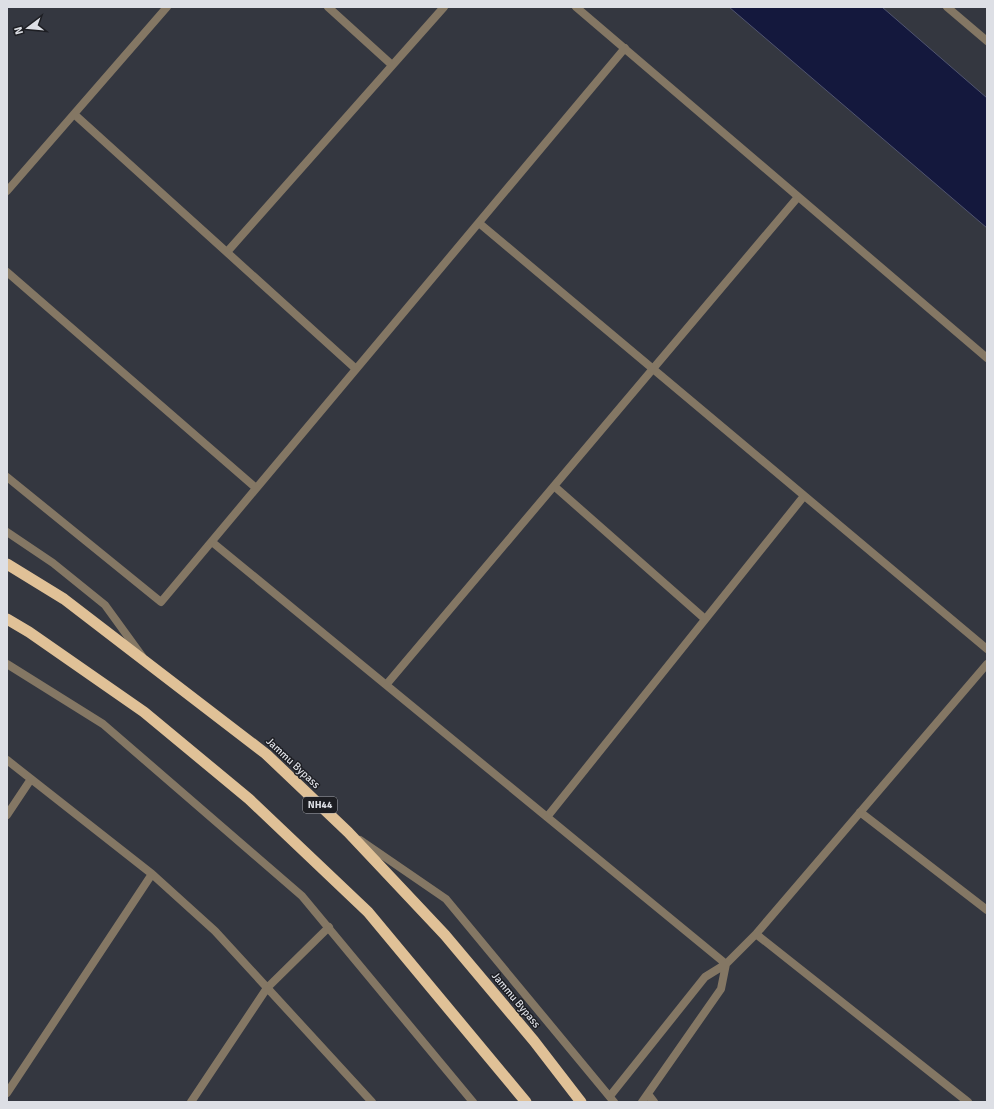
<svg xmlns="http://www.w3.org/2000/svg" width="994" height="1109" viewBox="0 0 994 1109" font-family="Signika,sans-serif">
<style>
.water{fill:#14183d;stroke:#50546f}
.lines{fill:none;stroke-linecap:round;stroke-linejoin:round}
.minor{stroke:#847764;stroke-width:8}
.tertiary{stroke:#847764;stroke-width:8}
.trunk{stroke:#e0c197;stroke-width:11}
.labels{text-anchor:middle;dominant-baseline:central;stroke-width:3;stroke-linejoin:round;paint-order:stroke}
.shield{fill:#1d1e23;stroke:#a3a5ab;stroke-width:1}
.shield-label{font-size:10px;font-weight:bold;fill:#dddfe5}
.street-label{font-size:11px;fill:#dddfe5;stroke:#1d1e23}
</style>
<rect width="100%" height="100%" fill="#343740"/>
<path class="water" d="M729,7H882L987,98V228Z"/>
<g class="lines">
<path class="minor" d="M328,7L392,65
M576,7L987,358
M947,7L987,41
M74,114L356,369
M7,191L167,7
M479,223L987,649
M227,252L444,7
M7,272L256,488
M7,477L161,602L625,48
M554,486L705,619
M212,542L726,964
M386,685L798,197
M7,760L152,874L215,931L372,1102
M860,812L987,910
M7,815L31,779
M547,817L804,496
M756,934L968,1102
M7,1093L152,874
M648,1094L654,1102
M610,1096L705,977L726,964L756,934L987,664
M191,1102L267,988L329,927
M642,1102L721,989L726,964"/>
<path class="tertiary" d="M7,532L53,563L105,605L142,656
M7,664L103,724L302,896L473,1102
M360,840L446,899L614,1102"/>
<path class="trunk" d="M7,564L64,599L266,754L348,832L445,935L534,1041L581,1102
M7,619L29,632L144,712L249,799L368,912L526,1102"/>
</g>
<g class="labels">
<rect class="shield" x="303" y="797" width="34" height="16" rx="3"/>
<g class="shield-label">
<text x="320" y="805">NH44</text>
</g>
<g class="street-label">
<text transform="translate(293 763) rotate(43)">Jammu Bypass</text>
<text transform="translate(516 1000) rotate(50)">Jammu Bypass</text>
</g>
</g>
<rect width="994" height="1109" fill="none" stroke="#dddfe5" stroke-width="16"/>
<g transform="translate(28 28) rotate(254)" stroke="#1d1e23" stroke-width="3" paint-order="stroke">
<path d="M0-3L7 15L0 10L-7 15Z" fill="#dddfe5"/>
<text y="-6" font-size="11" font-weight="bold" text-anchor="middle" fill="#dddfe5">N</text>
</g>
</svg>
